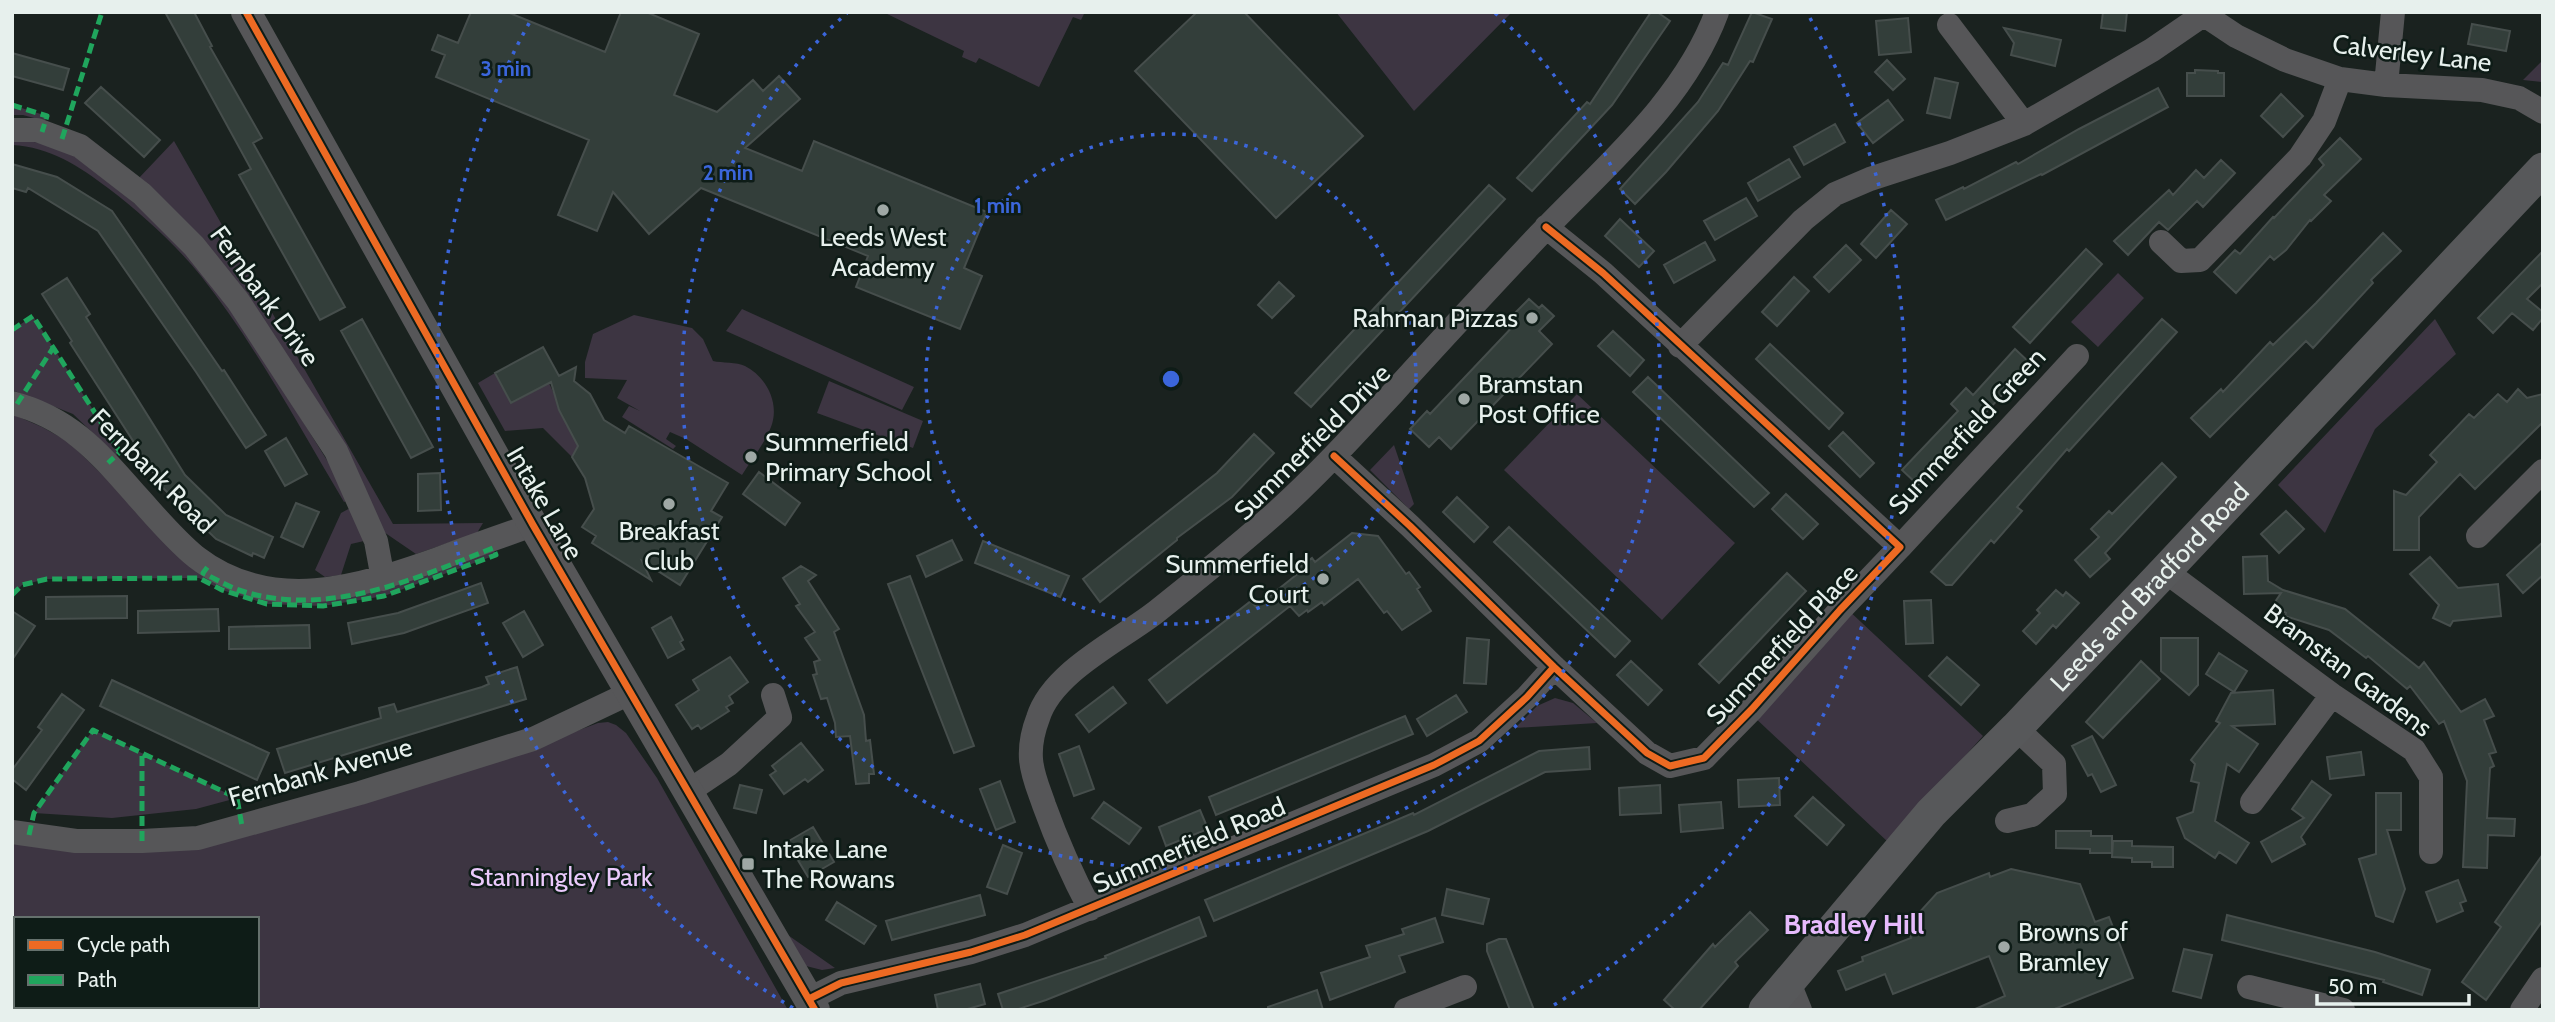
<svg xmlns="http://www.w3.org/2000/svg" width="2555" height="1022" viewBox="0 0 2555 1022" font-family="Cabin,sans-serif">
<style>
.green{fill:#3d3542;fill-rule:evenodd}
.building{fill:#333e3a;stroke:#464e4c;stroke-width:2}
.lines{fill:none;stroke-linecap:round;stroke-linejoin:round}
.minor{stroke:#565658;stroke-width:24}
.tertiary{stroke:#565658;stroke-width:30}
.secondary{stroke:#57585a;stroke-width:33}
.quiet{stroke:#20a55d;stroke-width:5;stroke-dasharray:10 5;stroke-linecap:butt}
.cycleway-casing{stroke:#0e1c17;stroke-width:11}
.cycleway{stroke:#ed6a23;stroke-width:7}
.ring{fill:none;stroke:#3b66db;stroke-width:3.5;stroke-dasharray:3.5 7}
.poi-dot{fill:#9fa8a5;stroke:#0e1c17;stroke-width:2.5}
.labels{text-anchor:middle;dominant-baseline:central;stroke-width:5;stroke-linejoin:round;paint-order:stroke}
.street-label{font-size:26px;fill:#e7f0ed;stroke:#0e1c17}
.poi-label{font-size:26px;fill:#e7f0ed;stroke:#0e1c17;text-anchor:start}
.park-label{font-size:26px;fill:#ebcafc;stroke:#0e1c17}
.neighbourhood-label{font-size:28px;font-weight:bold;fill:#e6bbfc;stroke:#0e1c17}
.centre{fill:#3b66db;stroke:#0e1c17;stroke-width:3.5}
.ring-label{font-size:21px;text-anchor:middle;font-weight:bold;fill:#3b66db;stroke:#0e1c17;stroke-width:5;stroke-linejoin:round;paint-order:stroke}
</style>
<rect width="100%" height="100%" fill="#1a221f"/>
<path class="green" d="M883,12H1085L1081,20L1073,17L1039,87L979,58L976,63L962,57L964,51Z
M1336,12H1512L1414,111Z
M2543,60V82L2523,80Z
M12,105L47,116L45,121L23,115H12Z
M12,140L45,143L84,160L161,226L228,301L338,478L349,500L344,502C300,428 255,344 201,276C174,243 142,214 108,188C79,166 50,147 12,145Z
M174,141L393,524L483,523L477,533L416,554L378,528L370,502L138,179Z
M2118,273L2144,298L2098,347L2071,322Z
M742,309L914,387L902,410L726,331Z
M634,315L692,328L703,339L713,361C722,363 737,362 745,366C767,377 780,404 771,427C765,443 751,460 742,475L686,439L670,432L666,439L676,446L673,449L622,417L629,406L640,411L617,398L627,380L585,378V362L593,334Z
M33,316L120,452L116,455L73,414L12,390V330Z
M2435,319L2456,354L2375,429L2325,533L2278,485Z
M495,373L512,403L549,383L578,446L572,457L543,428L505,431L478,383Z
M829,381L923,421L913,448L817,413Z
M1577,394L1735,543L1662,620L1504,470Z
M12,414L42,427L69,442L137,509L283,599L493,548L496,555L384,596L323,606L267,604L222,590L199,578L46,579L22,585L12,595Z
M1394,445L1414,504L1409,509L1370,470Z
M352,507L364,541L351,544L341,575L325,577L315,570L341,513Z
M1846,608L1983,736L1888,842L1752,715Z
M1555,698L1573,703L1597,723L1515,728L1537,706Z
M608,722L616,725L626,733L657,778L788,1010H12V844L137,852L536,746L598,723ZM16,919H257V1006H16Z
M93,730L237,798L196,809L112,818L34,813Z
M785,933L835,968L822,970L806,966Z"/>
<path class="building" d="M165,12H194L212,46L210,47L262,138L253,143L345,307L320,320L239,175L251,169Z
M471,12H507L605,52L621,12H646L699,34L674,95L717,112L753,80L763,91L779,76L800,99L745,148L802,171L814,141L987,212L964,268L982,276L960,329L856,287L868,256L701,188L649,234L613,192L597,231L558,215L589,140L436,77L445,55L432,50L438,35L458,43Z
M1197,12H1244L1363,136L1276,218L1135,71Z
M1651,12H1657L1670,21L1612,105L1532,191L1517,178L1587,102L1590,104Z
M1752,12L1772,19L1753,62L1750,61L1718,111L1666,172L1635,204L1620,189L1698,102L1723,63L1728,65Z
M2103,12H2127L2125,31L2101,28Z
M1908,18L1911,52L1879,55L1876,21Z
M2472,24L2510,31L2506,51L2468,44Z
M2004,28L2061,40L2055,66L2011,55L2014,43Z
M12,53L69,69L63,90L12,76Z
M1887,60L1905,79L1893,90L1875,72Z
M2195,70L2218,71V73H2224V96H2187V73H2195Z
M1935,78L1958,83L1950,118L1927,113Z
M101,87L160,140L144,157L85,103Z
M2158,88L2168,107L2042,175L2041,174L1946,220L1936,200L1963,187L1964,189L2016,162L2018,164L2079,129Z
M2281,94L2303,116L2283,137L2261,116Z
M1888,100L1903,120L1873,143L1857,123Z
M1835,124L1845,142L1804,165L1794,147Z
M2340,138L2361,159L2324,195L2331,201L2311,221L2310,220L2286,250L2274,260L2270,256L2236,293L2214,272L2235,250L2240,254L2273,217L2274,218L2324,165L2319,159Z
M1789,159L1800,177L1758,201L1748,183Z
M2221,160L2235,173L2203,207L2197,201L2168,230L2159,222L2128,255L2114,241L2169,190L2173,195L2196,170L2204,178Z
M12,164L57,177L112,211L222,371L224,370L266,435L246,448L196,372L98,231L28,188L26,192L12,188Z
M1489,185L1505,199L1311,407L1295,393Z
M1746,198L1757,216L1715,240L1704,221Z
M1891,210L1907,224L1876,258L1861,244Z
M1620,219L1654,251L1639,267L1605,236Z
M2383,233L2401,251L2371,280L2373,283L2313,348L2306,341L2210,437L2191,418L2221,389L2223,392L2270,342L2273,345L2316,303Z
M1705,242L1715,260L1674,283L1664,265Z
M1846,245L1861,260L1829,292L1814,277Z
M2086,249L2102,264L2030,343L2013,327Z
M2543,251V283L2527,299L2543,312V318L2533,330L2512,313L2493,333L2478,318Z
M1794,277L1809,291L1777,326L1762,312Z
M67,278L90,314L86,317L185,475L226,515L273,537L264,558L253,553L252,556L216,539L164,489L70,343L72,341L42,294Z
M1279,282L1294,296L1272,318L1258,305Z
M1529,299L1539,308L1542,305L1554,316L1539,331L1552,344L1451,449L1439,437L1429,447L1410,429L1427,411L1430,414L1517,322L1511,317Z
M362,319L433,447L411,458L341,331Z
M2162,319L2177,332L2069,451L2067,449L2017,507L2022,511L1994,543L1991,540L1952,585H1946L1931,572Z
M1613,331L1644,360L1630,376L1598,346Z
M1770,344L1843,413L1829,429L1756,359Z
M543,347L559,376L576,367L574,381L590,394L604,420L625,433L629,426L728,483L711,511L722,517L680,585L642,561L651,580L592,543L596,536L582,527L594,509L585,478L572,457L578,446L559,410L551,382L511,403L495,373Z
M2015,349L2031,364L1918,485L1902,470L1958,411L1951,404L1966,388L1973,395L1975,393Z
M1648,377L1769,493L1754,507L1633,392Z
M2518,389L2527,398L2543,394V422L2475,489L2460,474L2419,517V550H2394V491L2406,495L2437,462L2430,455L2469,414L2474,418L2498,394L2507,402Z
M1843,432L1874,463L1860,477L1829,446Z
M1254,434L1274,453L1232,497L1177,538V540L1100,602L1083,579L1217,473Z
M286,438L307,474L285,486L265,451Z
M2162,463L2176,477L2105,553L2110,559L2090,577L2075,560L2099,537L2091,529L2109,511L2112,514Z
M759,472L800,503L785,525L743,494Z
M440,473L441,510L418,511V474Z
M1786,494L1818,524L1803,539L1772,509Z
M1457,497L1488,527L1474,542L1443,512Z
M296,503L319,512L303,547L281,537Z
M2286,511L2304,529L2279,553L2261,534Z
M1509,527L1630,641L1615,657L1494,542Z
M1352,533L1378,536L1406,574L1409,572L1420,587L1417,589L1431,611L1402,630L1387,611L1384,613L1358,579L1324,605L1322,602L1308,612L1307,610L1299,616L1290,606L1167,703L1149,680L1251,601L1256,607L1300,572L1297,569L1312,558L1315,562Z
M952,540L962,560L926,577L917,556Z
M983,541L1069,576L1060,597L975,563Z
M2543,542V575L2523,593L2507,575Z
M2267,556L2268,581L2283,590L2345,609L2419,668L2424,662L2461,712L2485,699L2494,716L2484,720L2496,752L2489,754L2494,766L2490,768L2487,818L2515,819L2514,836L2488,835L2487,868L2463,867L2467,781L2444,721L2439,724L2410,686L2407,689L2368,656L2366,658L2329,630L2285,616L2286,613L2273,605L2281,593L2244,594L2243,557Z
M2430,557L2458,588L2498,584L2501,616L2453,621L2450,626L2433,618L2439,605L2410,574Z
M801,566L816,575L808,581L839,629L834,632L864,715L866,741L870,740L874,774H869V783L856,784L850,736L836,737L835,723L827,698L821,699L813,675L817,674L814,662L820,660L805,638L815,632L796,606L800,604L783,578Z
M1787,573L1806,591L1719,683L1699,664Z
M910,576L974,746L954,753L888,584Z
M481,583L488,603L404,633L352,644L348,623L398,613Z
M2056,590L2063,596L2066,592L2079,603L2056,628L2053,625L2036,644L2023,631L2040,613L2037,610Z
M127,596V618L46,619V597Z
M1931,600L1933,643L1906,644L1904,601Z
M218,609L219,631L138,633V611Z
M12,611L35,626L12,660Z
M524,611L543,645L523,657L503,623Z
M671,617L683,640L680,642L684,649L668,658L652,628Z
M309,625L310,648L229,649V627Z
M1467,638L1489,640L1486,684L1464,683Z
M2161,638H2198V685L2189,695L2161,671Z
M2219,653L2247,671L2234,692L2206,674Z
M730,657L748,682L729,696L733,703L726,707L729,711L701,729L698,725L692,729L676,705L699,690L693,680Z
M1947,657L1979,685L1961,705L1929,676Z
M1631,661L1662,690L1648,705L1617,675Z
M2141,661L2160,679L2103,738L2086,722Z
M517,667L526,699L285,773L277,749L381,718L379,708L394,704L397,712L482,687L489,684L486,677Z
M112,680L269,753L257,780L100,706Z
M1113,687L1126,703L1089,732L1076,715Z
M2273,690L2275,724L2232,726L2258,744L2239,772L2227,764L2215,821L2249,843L2236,863L2219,852L2215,858L2185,838L2177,818L2193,812L2199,783L2191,781L2195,764L2191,760L2220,723L2216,721L2231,693Z
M62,694L84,710L26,790L12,779V770L42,730L38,727Z
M1456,695L1467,712L1427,736L1417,719Z
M1405,716L1413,734L1216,815L1209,797Z
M2092,736L2116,785L2101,792L2092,774L2088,776L2072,746Z
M801,743L823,770L808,782L805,779L784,794L770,775L776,771L772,766Z
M1079,746L1094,789L1074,796L1059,754Z
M1589,747L1590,769L1545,772L1428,831L1214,921L1205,900L1392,822L1413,813L1414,815L1539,751Z
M2361,752L2364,775L2330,779L2327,757Z
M1779,778L1780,805L1739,807L1738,780Z
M1000,781L1015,822L996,830L980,789Z
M2312,781L2331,795L2301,837L2305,844L2272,862L2261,842L2304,818L2292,809Z
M740,785L762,790L756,813L734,808Z
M1660,785L1661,813L1620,815L1619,788Z
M2376,793H2401V830H2387L2405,889L2393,922L2376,916L2359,859L2376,854Z
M1813,797L1844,825L1827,845L1795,816Z
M1104,802L1141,828L1129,844L1092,818Z
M1721,802L1723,828L1681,832L1679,805Z
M1200,810L1208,829L1166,846L1159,827Z
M813,827L834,862L808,877L787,842Z
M2056,831H2091V836H2112V853H2090V849L2056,848Z
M2113,841H2132V846L2173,847V867H2152V862H2132V858L2112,857Z
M1003,845L1022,853L1007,894L987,887Z
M2543,854V920L2486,1000L2462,982L2501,927L2495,922Z
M2011,869L2080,884L2095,922L2109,917L2133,978L2052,1010H1973L2005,996L1989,956L1893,994L1885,974L1846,990L1838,971L1863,961L1862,957L1911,938L1907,926L1937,893L1989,873L1990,877Z
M2458,880L2466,901L2460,903L2463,911L2437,922L2426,892Z
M1447,889L1489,899L1483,924L1442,915Z
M980,895L985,915L892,940L886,921Z
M837,902L876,926L864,944L826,920Z
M1750,912L1768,930L1735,962L1738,966L1699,1010H1675L1664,1000L1713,944L1715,947Z
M2227,915L2375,952L2430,970L2422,995L2383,982L2384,980L2222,940Z
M1199,917L1206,936L1046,1000L1015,1010H1003L998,994L1106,958L1105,956Z
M1435,918L1443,942L1399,956L1405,972L1330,1000L1321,973L1370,957L1366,946L1404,934L1402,929Z
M1499,939H1506L1534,1010H1510L1487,951V944Z
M2184,949L2212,955L2201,998L2173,991Z
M980,984L985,1004L964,1010H938L935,995Z
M1317,990L1323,1010H1268V1007Z"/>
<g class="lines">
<path class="minor" d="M2200,12L2236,36L2285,60L2340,79L2386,85L2482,90L2519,98L2543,112
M1949,25L2024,124
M2386,85L2393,12
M12,130H37L80,146L142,194L194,246L238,301L336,451L376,541L383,579
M2161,242L2181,261L2200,260L2300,157L2324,121L2340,79
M1680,346L1803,220L1835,194L1870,179L1950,153L2024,124L2152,50L2203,15
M12,403C70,418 99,453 137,496C156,517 174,539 196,557C271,615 359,587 438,559C470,547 501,536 533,525
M1334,456L1410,526L1554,667L1647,753L1670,766L1704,758L1752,709L1840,610L1900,547L1603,273L1546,227
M2478,536L2543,471
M1900,547L2077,356
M2165,571L2332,695L2414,750L2431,777V852
M689,791L729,764L780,717L773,695
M2252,802L2332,695
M2007,821L2032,815L2055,794L2054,764L2016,728
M12,832L76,841H142L198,838L360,793L533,739L630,693
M1090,909C1072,875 1057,841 1044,805C1039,790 1032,775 1031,759C1030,745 1033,731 1038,718C1052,672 1120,640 1156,612C1195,581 1234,549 1271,517C1315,478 1354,435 1393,393C1437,344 1482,296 1527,248C1594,175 1682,107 1717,12
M1789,983L1800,1010
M2249,987L2343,1010
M809,999L841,983L971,952L1025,935L1434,765L1479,741L1527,697L1554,667
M1406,1010L1465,987
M2522,1010L2543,979"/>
<path class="tertiary" d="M246,12L533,525L815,1010"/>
<path class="secondary" id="s1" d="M1765,1010L1931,813L2016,728L2165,571L2543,169"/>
<path class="quiet" d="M12,105L47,116L42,132
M62,139L102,12
M12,330L33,316L120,452L108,463
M17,404L53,348
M12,595L22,585L47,579L199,578L222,590L267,604L323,606L384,596L496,555L493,548C415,579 328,618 242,591C229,587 216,579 203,573L209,565
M29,835L34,813L93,730L237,798L242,826
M142,841V753"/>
<g class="cycleway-casing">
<path id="cycleway" d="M246,12L533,525L815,1010
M1334,456L1410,526L1554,667L1647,753L1670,766L1704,758L1752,709L1840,610L1900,547L1603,273L1546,227
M809,999L841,983L971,952L1025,935L1434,765L1479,741L1527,697L1554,667"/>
</g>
<use href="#cycleway" class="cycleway"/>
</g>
<g class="ring">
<circle cx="1171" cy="379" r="245"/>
<path d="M1495 13A489 489 0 1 1 847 13"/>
<path d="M793 1008A734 734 0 0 1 532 18M1810 18A734 734 0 0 1 1549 1008"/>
</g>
<g class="poi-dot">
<circle cx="883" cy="210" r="7"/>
<circle cx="1532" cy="318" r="7"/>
<circle cx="1464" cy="399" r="7"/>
<circle cx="751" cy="457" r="7"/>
<circle cx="669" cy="504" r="7"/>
<circle cx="1323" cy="579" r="7"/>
<rect x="741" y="857" width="14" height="14" rx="3.5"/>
<circle cx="2004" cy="947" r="7"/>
</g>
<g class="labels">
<g class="street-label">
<text transform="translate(2412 53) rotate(7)">Calverley Lane</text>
<text transform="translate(265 296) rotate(54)">Fernbank Drive</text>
<text transform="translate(1967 431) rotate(-47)">Summerfield Green</text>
<text transform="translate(1312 442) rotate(-45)">Summerfield Drive</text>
<text transform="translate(153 471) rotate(45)">Fernbank Road</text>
<text transform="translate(545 503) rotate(60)">Intake Lane</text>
<text stroke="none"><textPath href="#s1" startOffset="572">Leeds and Bradford Road</textPath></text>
<text transform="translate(1782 644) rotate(-47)">Summerfield Place</text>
<text transform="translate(2348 670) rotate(37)">Bramstan Gardens</text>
<text transform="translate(320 772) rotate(-16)">Fernbank Avenue</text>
<text transform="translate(1189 845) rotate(-23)">Summerfield Road</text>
</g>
<g class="poi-label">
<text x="883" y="237" text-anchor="middle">Leeds West<tspan x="883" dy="30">Academy</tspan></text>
<text x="1518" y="318" text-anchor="end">Rahman Pizzas</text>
<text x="1478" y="384">Bramstan<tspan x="1478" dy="30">Post Office</tspan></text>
<text x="765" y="442">Summerfield<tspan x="765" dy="30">Primary School</tspan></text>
<text x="669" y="531" text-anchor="middle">Breakfast<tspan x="669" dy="30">Club</tspan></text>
<text x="1309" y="564" text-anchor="end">Summerfield<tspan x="1309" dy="30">Court</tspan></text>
<text x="762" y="849">Intake Lane<tspan x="762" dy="30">The Rowans</tspan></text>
<text x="2018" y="932">Browns of<tspan x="2018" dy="30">Bramley</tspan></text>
</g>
<g class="park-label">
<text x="561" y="877">Stanningley Park</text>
</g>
<g class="neighbourhood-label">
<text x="1854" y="924">Bradley Hill</text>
</g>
</g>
<circle cx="1171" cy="379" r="10" class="centre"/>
<g class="ring-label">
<text x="506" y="76">3 min</text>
<text x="728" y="180">2 min</text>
<text x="998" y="213">1 min</text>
</g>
<rect width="2555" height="1022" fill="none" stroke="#e7f0ed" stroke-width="28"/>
<rect x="14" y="917" width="245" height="91" fill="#0e1c17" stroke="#65716d" stroke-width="2"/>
<rect x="28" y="940" width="35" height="10" fill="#ed6a23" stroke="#65716d" stroke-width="2"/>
<text x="77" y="952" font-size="21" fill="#e7f0ed">Cycle path</text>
<rect x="28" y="975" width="35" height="10" fill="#20a55d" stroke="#65716d" stroke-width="2"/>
<text x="77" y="987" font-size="21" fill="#e7f0ed">Path</text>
<path d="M2317 994v10h152v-10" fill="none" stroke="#e7f0ed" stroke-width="3.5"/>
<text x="2328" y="994" font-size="21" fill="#e7f0ed" stroke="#0e1c17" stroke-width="5" paint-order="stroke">50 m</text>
</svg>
